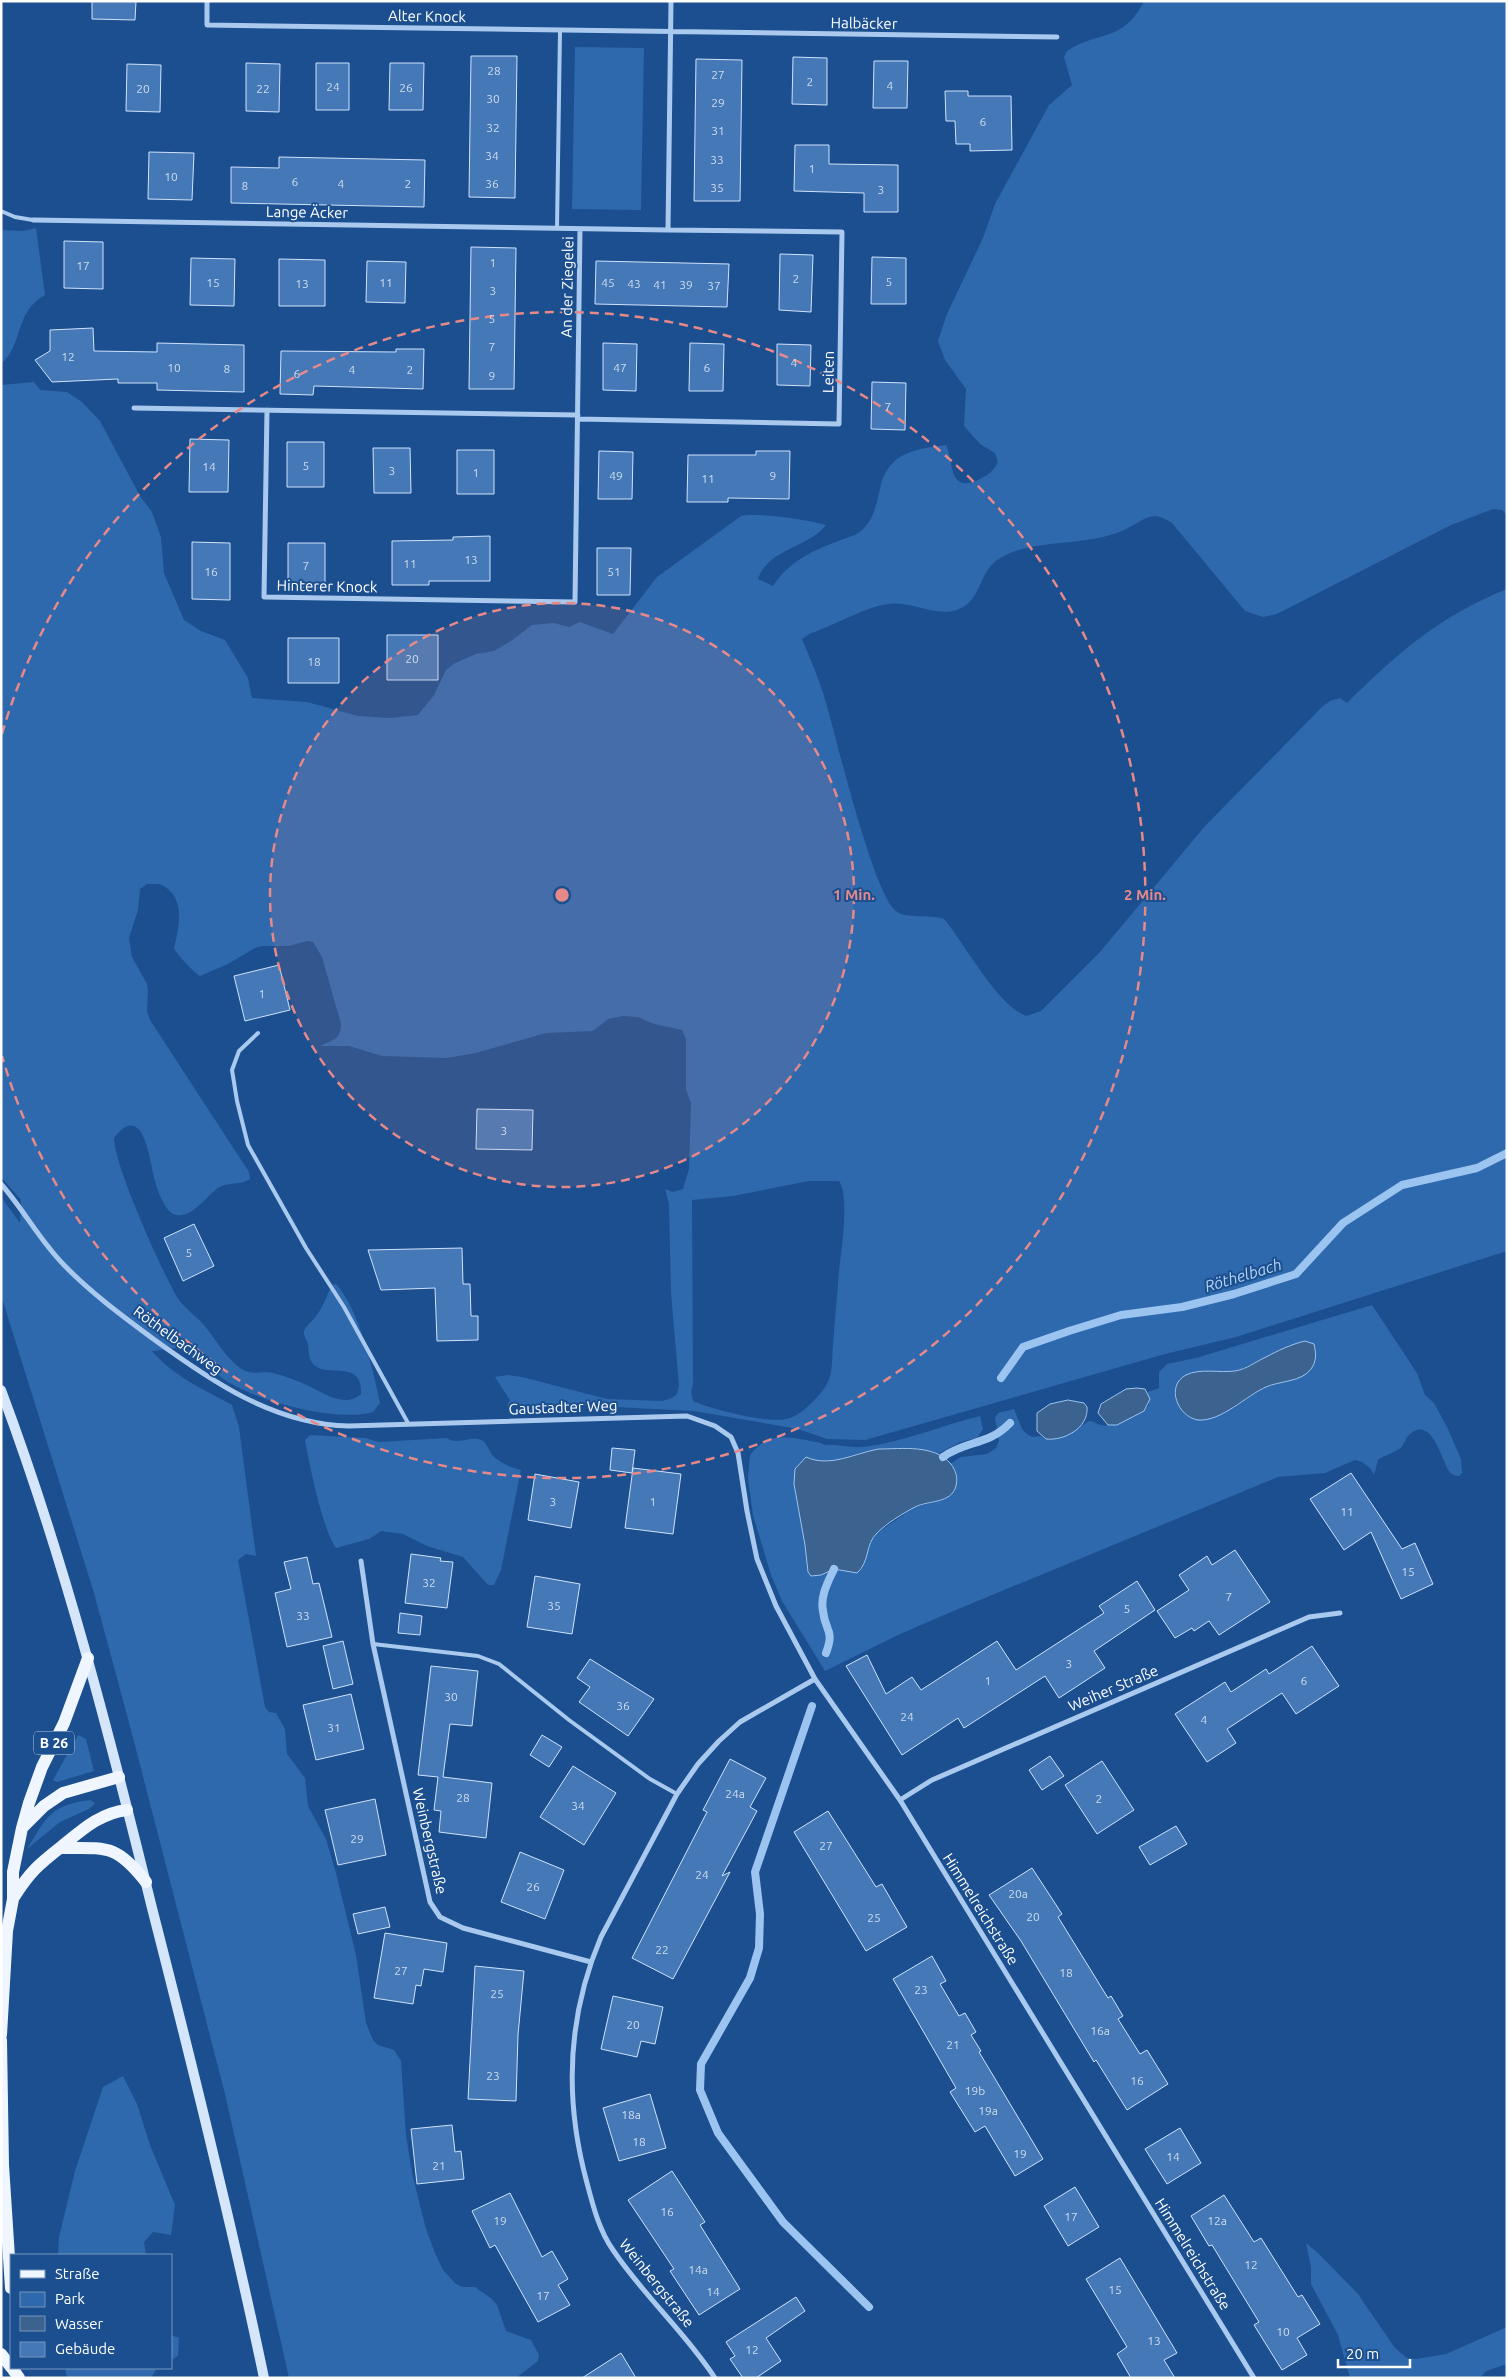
<svg xmlns="http://www.w3.org/2000/svg" width="1508" height="2379" viewBox="0 0 1508 2379" font-family="Ubuntu,sans-serif">
<style>
.green{fill:#2e69ad;fill-rule:evenodd}
.water{fill:#3c6290;stroke:#9cc4f0}
.lines{fill:none;stroke-linecap:round;stroke-linejoin:round}
.stream{stroke:#9cc4f0;stroke-width:8}
.building{fill:#4478b7;stroke:#cfe3fa}
.lane{stroke:#a9c9ee;stroke-width:4}
.street{stroke:#a9c9ee;stroke-width:5}
.secondary{stroke:#d6e6fa;stroke-width:10}
.primary{stroke:#f0f6ff;stroke-width:12}
.primary-bridge{stroke:#f0f6ff;stroke-width:12}
.ring{fill:none;stroke:#e88989;stroke-width:2.5;stroke-dasharray:9 6}
.labels{text-anchor:middle;dominant-baseline:central;stroke-width:4;stroke-linejoin:round;paint-order:stroke}
.number-label{font-size:12px;fill:#d0dded}
.shield{fill:#1b4f8f;stroke:#bbcadd;stroke-width:1}
.shield-label{font-size:14px;font-weight:bold;fill:#fff}
.street-label{font-size:15px;fill:#fff;stroke:#1b4f8f}
.water-label{font-size:16px;font-style:italic;fill:#b5d3f5;stroke:#1b4f8f}
.centre{fill:#e88989;stroke:#1b4f8f;stroke-width:2.5}
.ring-label{font-size:15px;text-anchor:middle;font-weight:bold;fill:#e88989;stroke:#1b4f8f;stroke-width:4;stroke-linejoin:round;paint-order:stroke}
</style>
<rect width="100%" height="100%" fill="#1b4f8f"/>
<path class="green" d="M1144,1H1507V515L1502,510L1493,509L1451,525L1277,614L1263,617L1245,611L1172,523C1151,510 1148,518 1128,528C1089,549 1030,536 996,561C979,573 981,602 957,610C934,617 912,601 889,604C863,607 837,625 811,633L802,639C810,658 818,677 824,696C836,735 872,891 896,911C905,919 929,914 944,919C966,945 996,1004 1026,1016L1041,1011L1100,952L1205,826L1322,707L1330,701L1340,698L1347,703C1399,652 1438,617 1507,589V1251L1236,1337L1165,1354L865,1440L827,1439L798,1429L694,1411L595,1406H507L510,1400L495,1377L508,1375L522,1377L607,1399L662,1401L672,1398L677,1394L679,1386L671,1293L669,1204L665,1189L673,1192L683,1189L689,1169L691,1103L686,1090V1039L682,1030L654,1024L638,1017L623,1016L608,1019L593,1031L546,1033L476,1053L447,1058L382,1056L349,1046H320C333,1040 341,1039 341,1024L322,957L313,942L307,941L289,946H263L255,948L228,964L200,976C195,973 176,954 174,948C179,926 187,897 160,884H147L140,889L138,910L129,938L132,957L147,984L148,991L147,1011L150,1020L249,1172L250,1179C240,1186 228,1181 218,1188C206,1196 191,1221 173,1214C165,1210 157,1190 155,1181C150,1166 145,1098 114,1138C114,1165 162,1271 177,1297C184,1308 195,1315 203,1324C216,1339 224,1356 240,1368C254,1377 260,1370 273,1373C285,1376 298,1381 309,1386C325,1394 345,1408 361,1394C363,1358 327,1379 313,1364C308,1358 309,1352 308,1345C307,1340 303,1336 304,1331C306,1326 310,1323 314,1319C323,1308 326,1297 332,1285L336,1284C359,1309 373,1369 380,1403L373,1412C335,1423 253,1400 222,1378C219,1375 215,1373 213,1371C207,1364 207,1353 198,1349C187,1345 164,1350 152,1351C173,1376 203,1389 232,1405L239,1427L256,1556L246,1554L238,1560L265,1707L269,1712L276,1713L285,1729L287,1754L305,1778L308,1806L326,1839L336,1873L356,1955L366,2023L373,2040L378,2045L394,2050L401,2061L406,2135L412,2173L426,2229L435,2253L443,2270L455,2283L462,2287H475L492,2299L497,2305L506,2331L531,2340L539,2355L538,2361L516,2378H289L225,2094L131,1730L94,1593L1,1295V1197L20,1223L21,1200L1,1177V385L34,382L40,390L67,392L82,402L100,421L140,496L152,512L161,537L164,573L184,620L201,631L225,640L248,678L252,698L307,702L358,716L390,718L418,715L434,695L446,670L455,663L476,654L494,651L511,641L532,625L554,623L569,627L580,622L613,634L657,577L741,516C756,512 811,520 826,525C809,547 767,550 758,579L773,586C789,561 814,550 841,540C849,537 855,536 862,530C874,519 876,505 880,489C887,453 914,449 946,445C954,459 947,494 978,480C988,475 993,472 998,462L995,453L980,444L964,426L966,389L945,360L938,341L947,314L983,238L995,204L1049,105L1072,85L1064,57L1067,51C1099,30 1123,43 1144,1ZM809,1181H839C850,1196 841,1252 839,1272C837,1296 835,1320 833,1344C832,1356 833,1370 828,1382C822,1394 803,1414 790,1418C772,1425 710,1409 693,1401L691,1392L693,1384L692,1200L733,1196Z
M575,47L644,48L641,210L572,209Z
M36,228L45,295C14,312 24,344 1,364V230L24,231Z
M1372,1305L1417,1373L1425,1395L1434,1403L1448,1429L1461,1459L1462,1473L1459,1476C1455,1476 1452,1475 1449,1471C1442,1461 1432,1415 1410,1434C1405,1438 1404,1446 1399,1449C1392,1454 1384,1455 1378,1460L1374,1475L1370,1468L1362,1462L1355,1460L1325,1473L1278,1477L951,1612L898,1635L825,1671L782,1601L771,1575L753,1515L748,1478L750,1455C770,1429 792,1438 821,1443L824,1445C837,1444 850,1448 863,1447C903,1442 940,1426 980,1416L983,1429L977,1438L960,1442L938,1454L929,1451L865,1452L831,1462L815,1461L794,1484L805,1544L808,1572L821,1575L834,1569L857,1573L864,1564L872,1539L877,1533L915,1507L942,1500L957,1482L956,1474L950,1464L961,1457L987,1454L996,1448L999,1441L995,1418L998,1413L1014,1409L1022,1429L1027,1434L1032,1437L1041,1436L1045,1439L1067,1435L1089,1421C1095,1421 1096,1424 1101,1425C1114,1428 1141,1415 1149,1405L1148,1392L1159,1388V1372L1167,1364L1196,1358ZM1300,1342L1311,1370L1294,1379L1263,1388L1236,1406L1216,1415L1181,1409L1174,1392L1201,1372L1237,1371Z
M310,1435L365,1438L379,1442L447,1438C456,1445 468,1437 478,1439C487,1440 488,1450 493,1456C502,1464 510,1467 521,1470L501,1570L494,1585H488L463,1557L427,1546L403,1534L381,1531L369,1539L336,1548C323,1531 309,1463 305,1440Z
M78,1735L86,1739L94,1771L57,1782L53,1780Z
M90,1800L95,1803L89,1809L60,1822L27,1849C47,1817 50,1805 90,1800Z
M123,2076L137,2104L150,2145L175,2205L171,2235L153,2232L144,2242L146,2255H58L59,2237L75,2171L103,2087Z
M1306,2243L1318,2253L1358,2294L1395,2348L1407,2358L1416,2359L1446,2354L1507,2327V2364L1486,2371L1480,2378H1350L1338,2335L1311,2284V2267Z
M171,2335L179,2338L178,2356L171,2360Z
M65,2368H157L151,2378H67Z"/>
<path class="water" d="M1305,1341L1314,1344C1316,1353 1317,1361 1311,1369C1302,1382 1279,1381 1266,1387C1247,1395 1221,1422 1198,1420C1178,1417 1165,1386 1186,1375C1200,1368 1219,1373 1235,1371C1247,1369 1255,1362 1266,1357C1277,1351 1292,1344 1305,1341Z
M1137,1388L1145,1389L1150,1399L1144,1411L1117,1425H1108L1098,1413L1101,1404L1126,1389Z
M1068,1400L1084,1403L1087,1407C1089,1428 1064,1441 1046,1439L1037,1431V1413L1050,1404Z
M879,1449C902,1449 934,1444 951,1464C956,1471 958,1478 956,1486C951,1504 929,1500 915,1507C902,1514 887,1523 877,1533C865,1544 870,1562 857,1573L834,1569L821,1575L811,1576L808,1572L805,1545L794,1484L795,1469L806,1457C830,1468 855,1453 879,1449Z"/>
<g class="lines">
<path class="stream" d="M1001,1378L1023,1347L1069,1331L1121,1315L1182,1307L1234,1294L1296,1274L1343,1223L1402,1185L1477,1168L1507,1153
M943,1457C966,1440 988,1446 1010,1423
M826,1653C835,1629 825,1632 823,1611C820,1596 828,1582 834,1569
M812,1706L755,1872L760,1914L759,1948L750,1978L701,2064L700,2090L718,2133L783,2222L869,2307"/>
</g>
<path class="building" d="M92,1H136L135,20L92,19Z
M471,56H517L515,198L469,197Z
M793,57L827,58V105L792,104Z
M696,59L742,60L740,201H694Z
M874,61H908L907,108H873Z
M246,63L280,64L279,112L246,111Z
M316,63H349V110H316Z
M390,63H424L423,110H389Z
M127,64L161,65L160,112L126,111Z
M945,91H968V96H1011L1012,150L970,151V144H956L955,121H946Z
M795,145H829V164L898,165V212H864V193L794,191Z
M149,152L194,153L192,200L148,199Z
M279,157L425,160L424,207L231,203V167L279,168Z
M64,241L103,242V289L64,288Z
M471,247L516,248L514,389H469Z
M780,254L813,255L811,312L779,310Z
M872,257L906,258V304H871Z
M191,258L235,259L234,306L190,305Z
M279,259L325,260V306H279Z
M367,261L406,262L405,303L366,302Z
M596,261L729,264L727,307L595,304Z
M93,328L94,351L157,352V343L244,345V392L157,390V383H118V379L52,382L35,360L50,351V330Z
M603,343L637,344L636,391L603,390Z
M690,343L724,344L723,391H689Z
M777,344L811,345L810,386L777,385Z
M396,349H424L423,389L314,386L313,395L280,394L281,351L396,352Z
M872,382L906,383L905,430L871,429Z
M190,439L229,440L228,492H189Z
M287,442H324V487H287Z
M373,448H410L411,493H374Z
M457,450H494V494H457Z
M599,451L633,452L632,499H598Z
M756,451H790L789,499L728,498V502H687L688,455H756Z
M490,536V581H429V585H392V541L453,540V537Z
M192,542L230,543V600L192,599Z
M288,543H325V588H288Z
M597,548H631L630,595H597Z
M387,635H438V680H387Z
M288,638H339V683H288Z
M279,965L290,1010L245,1021L234,976Z
M477,1109L533,1110L532,1150L476,1149Z
M194,1224L214,1266L183,1281L164,1238Z
M462,1248L463,1284H470L471,1316H478V1340L437,1341L435,1288L381,1290L368,1250Z
M612,1448L635,1450L632,1473L610,1470Z
M633,1468L681,1474L673,1534L625,1528Z
M1351,1473L1402,1549L1415,1543L1433,1584L1401,1599L1371,1532L1344,1550L1310,1499Z
M535,1474L579,1482L571,1528L528,1520Z
M1235,1550L1270,1602L1219,1635L1209,1621L1194,1631L1192,1628L1175,1638L1157,1611L1189,1590L1179,1575L1207,1556L1212,1565Z
M411,1554L441,1558L440,1561L453,1562L447,1608L405,1603Z
M307,1557L313,1584L319,1583L332,1637L287,1647L275,1593L291,1589L284,1562Z
M535,1576L580,1584L572,1634L527,1627Z
M1137,1581L1155,1610L1094,1651L1105,1668L1059,1698L1045,1676L964,1728L958,1718L902,1755L846,1666L867,1655L886,1694L912,1677L921,1690L997,1641L1016,1670L1104,1613L1099,1606Z
M400,1613L422,1616L420,1635L398,1633Z
M343,1641L353,1684L333,1689L323,1646Z
M1312,1646L1339,1686L1296,1714L1282,1693L1227,1729L1236,1743L1207,1762L1175,1714L1225,1682L1231,1692L1266,1669L1269,1674Z
M590,1659L654,1699L628,1736L579,1702L590,1687L577,1678Z
M431,1666L478,1671L472,1726L450,1724L443,1777L492,1783L486,1838L439,1832L441,1811L434,1810L438,1777L418,1775Z
M351,1694L364,1749L316,1760L303,1705Z
M542,1735L562,1747L549,1767L530,1755Z
M1050,1756L1064,1776L1042,1790L1029,1770Z
M730,1759L766,1778L750,1807L757,1811L722,1876L730,1872L673,1979L632,1958L707,1812L703,1810Z
M1102,1761L1134,1810L1097,1834L1065,1785Z
M573,1766L616,1793L584,1845L540,1817Z
M375,1799L386,1855L338,1865L325,1810Z
M828,1811L876,1887L882,1884L907,1927L866,1951L794,1832Z
M1176,1826L1187,1844L1150,1865L1139,1847Z
M520,1852L564,1870L545,1919L501,1902Z
M1032,1868L1062,1914L1058,1917L1108,1998L1111,1996L1123,2016L1118,2019L1140,2054L1147,2050L1168,2084L1127,2110L1096,2060L1094,2062L1021,1941L989,1895Z
M385,1907L390,1927L358,1934L353,1914Z
M385,1933L447,1943L443,1972L424,1969L421,1986L416,1985L413,2004L374,1998Z
M932,1956L946,1981L940,1984L959,2016L965,2013L976,2032L971,2035L981,2051L979,2052L1043,2159L1015,2176L985,2126L975,2132L950,2092L956,2088L893,1979Z
M475,1966L524,1971L518,2035L516,2101L468,2099Z
M613,1996L663,2007L655,2044L641,2041L637,2057L601,2049Z
M650,2094L666,2148L619,2161L603,2108Z
M452,2125L455,2152L461,2151L464,2179L417,2184L411,2129Z
M1180,2128L1201,2163L1167,2184L1145,2149Z
M672,2171L705,2222L700,2225L740,2289L699,2315L670,2271L674,2269L628,2200Z
M1075,2187L1099,2227L1068,2246L1044,2206Z
M510,2193L542,2257L552,2251L568,2279L558,2285L570,2305L538,2322L495,2245L490,2248L472,2211Z
M1224,2195L1254,2242L1261,2238L1298,2297L1302,2295L1320,2324L1297,2338L1307,2355L1282,2370L1254,2325L1259,2322L1212,2245L1209,2246L1191,2216Z
M1120,2258L1177,2353L1164,2360L1175,2378H1131L1117,2354L1127,2347L1086,2279Z
M796,2297L805,2311L766,2338L781,2361L756,2378H743L730,2359L735,2356L726,2342Z
M621,2353L636,2378H582Z"/>
<g class="lines">
<path class="lane" d="M1,211L15,217L33,220
M557,228L560,31
M258,1033L239,1051L232,1070L237,1101L248,1145L306,1248L344,1307L408,1423
M373,1644L478,1656L499,1664L569,1720L650,1779L677,1794"/>
<path class="street" d="M207,1V25L1057,37
M33,220L668,230L671,1
M134,408L578,415
M267,410L264,597L575,602L580,229
M578,419L839,424L842,232L668,230
M1,1184C24,1210 40,1241 64,1265C90,1292 121,1315 152,1338C211,1381 273,1424 349,1426L687,1416L715,1426L731,1437L738,1453L747,1511L757,1559L776,1606L815,1679L900,1800L1254,2378
M361,1561L373,1644L430,1902L440,1917L463,1928L591,1962
M900,1800L932,1780L1309,1617L1340,1613
M715,2378C685,2332 643,2295 613,2250C599,2230 593,2206 587,2183C564,2099 567,2017 601,1937L677,1794L698,1764L719,1741L740,1722L815,1679"/>
<path class="secondary" d="M1,1390C64,1558 109,1733 152,1908C192,2064 231,2220 264,2378"/>
<path class="primary" d="M24,1826L44,1806L63,1793L119,1777
M61,1848C107,1848 116,1844 146,1882
M14,1897C30,1872 38,1865 61,1847C82,1830 100,1813 127,1810
M1,2035L7,1931L13,1899V1872L22,1828L29,1803L42,1767L64,1723L88,1658
M1,2040L3,2165L11,2288
M1,2354L11,2367"/>
<path class="primary-bridge" d="M12,2368L19,2378"/>
</g>
<circle cx="562" cy="895" r="292" fill="#e88989" fill-opacity=".12"/>
<g class="ring">
<circle cx="562" cy="895" r="292"/>
<path d="M2 734A583 583 0 1 1 2 1056"/>
</g>
<g class="labels">
<g class="number-label">
<text x="494" y="70">28</text>
<text x="718" y="74">27</text>
<text x="810" y="81">2</text>
<text x="890" y="85">4</text>
<text x="333" y="86">24</text>
<text x="406" y="87">26</text>
<text x="143" y="88">20</text>
<text x="263" y="88">22</text>
<text x="493" y="98">30</text>
<text x="718" y="102">29</text>
<text x="983" y="121">6</text>
<text x="493" y="127">32</text>
<text x="718" y="130">31</text>
<text x="492" y="155">34</text>
<text x="717" y="159">33</text>
<text x="812" y="168">1</text>
<text x="171" y="176">10</text>
<text x="295" y="181">6</text>
<text x="341" y="183">4</text>
<text x="408" y="183">2</text>
<text x="492" y="183">36</text>
<text x="245" y="185">8</text>
<text x="717" y="187">35</text>
<text x="881" y="189">3</text>
<text x="493" y="262">1</text>
<text x="83" y="265">17</text>
<text x="796" y="278">2</text>
<text x="889" y="281">5</text>
<text x="213" y="282">15</text>
<text x="386" y="282">11</text>
<text x="608" y="282">45</text>
<text x="302" y="283">13</text>
<text x="634" y="283">43</text>
<text x="660" y="284">41</text>
<text x="686" y="284">39</text>
<text x="714" y="285">37</text>
<text x="493" y="290">3</text>
<text x="492" y="318">5</text>
<text x="492" y="346">7</text>
<text x="68" y="356">12</text>
<text x="794" y="362">4</text>
<text x="174" y="367">10</text>
<text x="620" y="367">47</text>
<text x="707" y="367">6</text>
<text x="227" y="368">8</text>
<text x="352" y="369">4</text>
<text x="410" y="369">2</text>
<text x="297" y="373">6</text>
<text x="492" y="375">9</text>
<text x="888" y="406">7</text>
<text x="306" y="465">5</text>
<text x="209" y="466">14</text>
<text x="392" y="470">3</text>
<text x="476" y="472">1</text>
<text x="616" y="475">49</text>
<text x="773" y="475">9</text>
<text x="708" y="478">11</text>
<text x="471" y="559">13</text>
<text x="410" y="563">11</text>
<text x="306" y="565">7</text>
<text x="211" y="571">16</text>
<text x="614" y="571">51</text>
<text x="412" y="658">20</text>
<text x="314" y="661">18</text>
<text x="262" y="993">1</text>
<text x="504" y="1130">3</text>
<text x="189" y="1252">5</text>
<text x="553" y="1501">3</text>
<text x="653" y="1501">1</text>
<text x="1347" y="1511">11</text>
<text x="1408" y="1571">15</text>
<text x="429" y="1582">32</text>
<text x="1229" y="1596">7</text>
<text x="554" y="1605">35</text>
<text x="1127" y="1608">5</text>
<text x="303" y="1615">33</text>
<text x="1069" y="1663">3</text>
<text x="988" y="1680">1</text>
<text x="1304" y="1680">6</text>
<text x="451" y="1696">30</text>
<text x="623" y="1705">36</text>
<text x="907" y="1716">24</text>
<text x="1204" y="1719">4</text>
<text x="334" y="1727">31</text>
<text x="735" y="1793">24a</text>
<text x="463" y="1797">28</text>
<text x="1099" y="1798">2</text>
<text x="578" y="1805">34</text>
<text x="357" y="1838">29</text>
<text x="826" y="1845">27</text>
<text x="702" y="1874">24</text>
<text x="533" y="1886">26</text>
<text x="1018" y="1893">20a</text>
<text x="1033" y="1916">20</text>
<text x="874" y="1917">25</text>
<text x="662" y="1949">22</text>
<text x="401" y="1970">27</text>
<text x="1066" y="1972">18</text>
<text x="921" y="1989">23</text>
<text x="497" y="1993">25</text>
<text x="633" y="2024">20</text>
<text x="1100" y="2030">16a</text>
<text x="953" y="2044">21</text>
<text x="493" y="2075">23</text>
<text x="1137" y="2080">16</text>
<text x="975" y="2090">19b</text>
<text x="988" y="2110">19a</text>
<text x="631" y="2114">18a</text>
<text x="639" y="2141">18</text>
<text x="1020" y="2153">19</text>
<text x="1173" y="2156">14</text>
<text x="439" y="2165">21</text>
<text x="667" y="2211">16</text>
<text x="1071" y="2216">17</text>
<text x="500" y="2220">19</text>
<text x="1217" y="2220">12a</text>
<text x="1251" y="2264">12</text>
<text x="698" y="2269">14a</text>
<text x="1115" y="2289">15</text>
<text x="713" y="2291">14</text>
<text x="543" y="2295">17</text>
<text x="1283" y="2331">10</text>
<text x="1154" y="2340">13</text>
<text x="752" y="2349">12</text>
</g>
<rect class="shield" x="34" y="1731.5" width="40" height="23" rx="4"/>
<g class="shield-label">
<text x="54" y="1743">B 26</text>
</g>
<g class="street-label">
<text transform="translate(427 16) rotate(1)">Alter Knock</text>
<text transform="translate(864 23) rotate(1)">Halbäcker</text>
<text transform="translate(307 212) rotate(1)">Lange Äcker</text>
<text transform="translate(567 287) rotate(-89)">An der Ziegelei</text>
<text transform="translate(828 372) rotate(-89)">Leiten</text>
<text transform="translate(327 586) rotate(1)">Hinterer Knock</text>
<text transform="translate(178 1340) rotate(36)">Röthelbachweg</text>
<text transform="translate(563 1407) rotate(-2)">Gaustadter Weg</text>
<text transform="translate(1113 1688) rotate(-23)">Weiher Straße</text>
<text transform="translate(430 1841) rotate(77)">Weinbergstraße</text>
<text transform="translate(981 1909) rotate(58)">Himmelreichstraße</text>
<text transform="translate(1193 2254) rotate(58)">Himmelreichstraße</text>
<text transform="translate(657 2283) rotate(51)">Weinbergstraße</text>
</g>
<g class="water-label">
<text transform="translate(1243 1275) rotate(-17)">Röthelbach</text>
</g>
</g>
<circle cx="562" cy="895" r="8" class="centre"/>
<g class="ring-label">
<text x="854" y="900">1 Min.</text>
<text x="1145" y="900">2 Min.</text>
</g>
<rect width="1508" height="2379" fill="none" stroke="#ffffff" stroke-width="5"/>
<rect x="10" y="2254" width="162" height="115" fill="#1b4f8f" stroke="#7695bc"/>
<rect x="20" y="2270" width="25" height="8" fill="#f0f6ff" stroke="#7695bc"/>
<text x="55" y="2279" font-size="15" fill="#ffffff">Straße</text>
<rect x="20" y="2292" width="25" height="15" fill="#2e69ad" stroke="#7695bc"/>
<text x="55" y="2304" font-size="15" fill="#ffffff">Park</text>
<rect x="20" y="2316" width="25" height="15" fill="#3c6290" stroke="#7695bc"/>
<text x="55" y="2329" font-size="15" fill="#ffffff">Wasser</text>
<rect x="20" y="2342" width="25" height="15" fill="#4478b7" stroke="#7695bc"/>
<text x="55" y="2354" font-size="15" fill="#ffffff">Gebäude</text>
<path d="M1338 2359v8h72v-8" fill="none" stroke="#ffffff" stroke-width="2.5"/>
<text x="1346" y="2359" font-size="15" fill="#ffffff" stroke="#1b4f8f" stroke-width="4" paint-order="stroke">20 m</text>
</svg>
